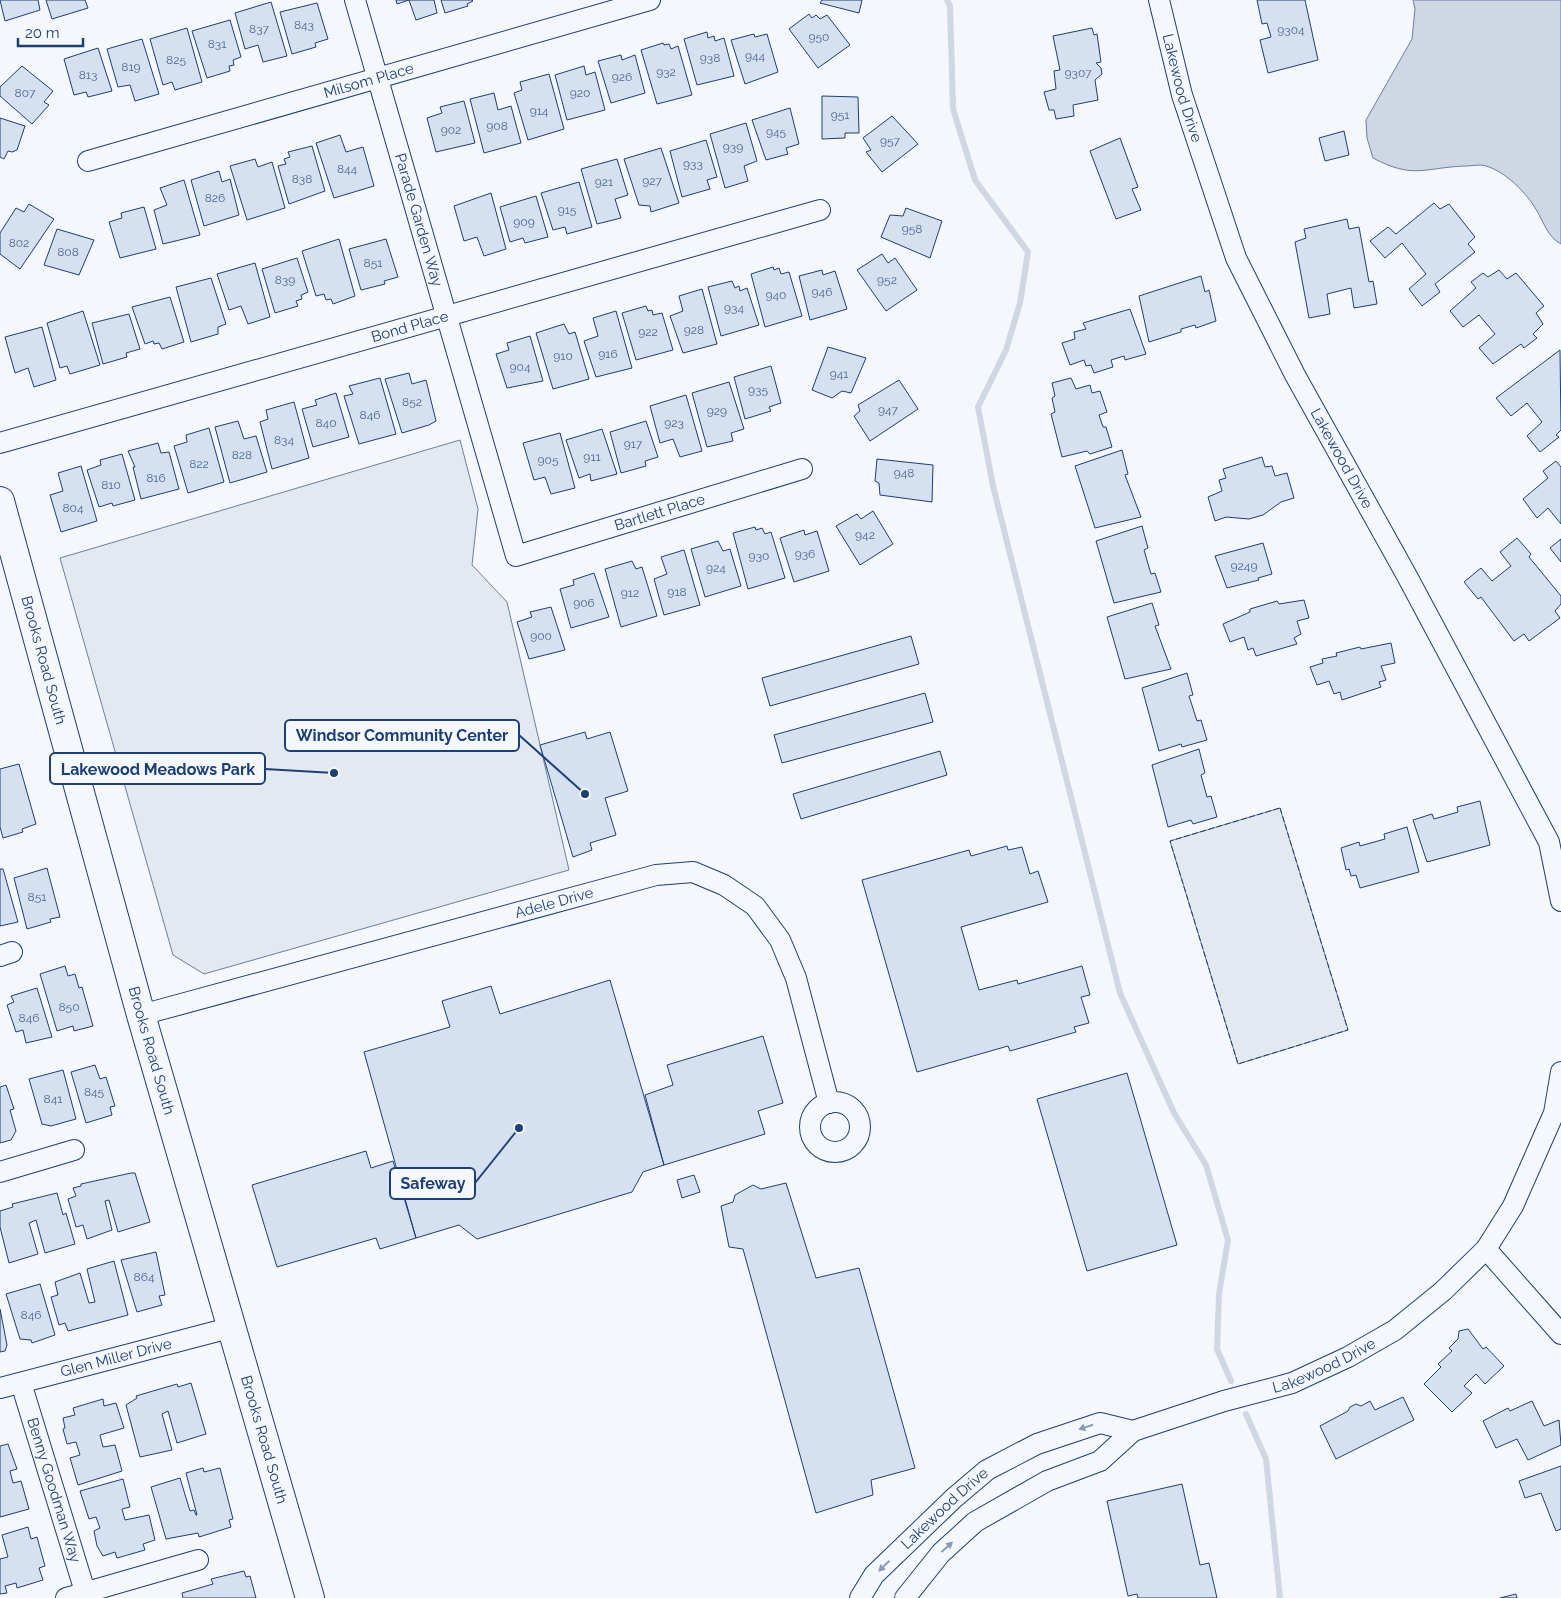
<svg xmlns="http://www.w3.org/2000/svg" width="1561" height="1598" viewBox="0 0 1561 1598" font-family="Raleway,sans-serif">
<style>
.green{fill:#e3e9f0;stroke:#687fa3}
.water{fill:#cfd7e4;stroke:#687fa3}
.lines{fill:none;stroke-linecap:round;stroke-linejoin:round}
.stream{stroke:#cfd7e4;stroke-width:6}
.building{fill:#d5e0f0;stroke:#1d3f73}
.street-casing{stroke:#1d3f73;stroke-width:22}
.secondary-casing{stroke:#1d3f73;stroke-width:30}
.street{stroke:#f4f7fb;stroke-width:20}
.secondary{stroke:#f4f7fb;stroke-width:28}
.fence{stroke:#1d3f73;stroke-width:1;stroke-dasharray:6 2.5;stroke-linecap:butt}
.oneway{fill:#889bb7}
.labels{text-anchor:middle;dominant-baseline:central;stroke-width:4;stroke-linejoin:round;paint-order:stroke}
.number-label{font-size:12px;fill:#4b6792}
.street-label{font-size:15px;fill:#1d3f73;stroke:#f4f7fb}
.leader{fill:none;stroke:#1d3f73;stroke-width:2}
.callout-dot{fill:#1d3f73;stroke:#f4f7fb;stroke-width:2}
.callout{fill:#f4f7fb;stroke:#1d3f73;stroke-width:2}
.callout-label{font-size:16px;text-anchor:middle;font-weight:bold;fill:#1d3f73}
</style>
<rect width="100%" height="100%" fill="#f4f7fb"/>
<path class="green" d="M460,440L478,509L472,565L507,602L569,870L204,974L173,955L60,558Z
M1280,808L1348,1030L1238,1064L1170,841Z"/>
<path class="water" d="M1413,0H1561V244C1548,237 1544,223 1537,211C1526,192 1506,172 1486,166C1480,164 1472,166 1466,166C1426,167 1414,180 1373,158L1367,138L1366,120L1412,39L1415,9Z"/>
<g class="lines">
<path class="stream" d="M947,0L950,6L953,109L975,180L1028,252L1020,303L1006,350L978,407L993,486L1120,993L1174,1113L1206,1165L1228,1240L1219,1294L1217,1349L1231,1381
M1246,1414L1266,1459L1280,1598"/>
</g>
<path class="building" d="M0,0H38L40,10L5,21Z
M46,0H85L88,8L52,19Z
M396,0H434L437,13L416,20L409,0L397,4Z
M441,0H472L473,1L467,4L468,6L445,13Z
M822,0H862L859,13L820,3Z
M1257,0H1305L1318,60L1268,73L1260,40L1271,37L1267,23L1262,24Z
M271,2L287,56L263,62L258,45L245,49L235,13Z
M317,3L328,39L315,43L316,47L292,54L280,12Z
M809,14L812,18L816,15L820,19L827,15L850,45L818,68L789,29Z
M230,20L241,57L233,60L234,65L229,66L230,71L207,78L192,31Z
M187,28L202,82L175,90L172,82L163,85L150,39Z
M1092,28L1094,35L1097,34L1101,62L1096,63L1101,68L1102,74L1095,80L1098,100L1073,105L1074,116L1056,119L1054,110H1049L1044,92L1056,89L1054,71L1060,70L1053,36Z
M707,32L708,38L714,36L715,41L724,38L734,76L697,85L684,39Z
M754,34L755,37L767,34L778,72L745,84L731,40Z
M142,39L159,94L135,101L130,85L118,87L107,49Z
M663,43L664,45L669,44L671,49L678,46L692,95L657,104L641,50Z
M98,48L112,91L88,97L86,92L74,95L64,59Z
M621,55L622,60L635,55L645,93L611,103L598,61Z
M22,66L53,91L44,102L49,105L32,124L0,96V87Z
M584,66L586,75L595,72L605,110L567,120L555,75Z
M549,74L564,129L528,140L514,93L522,90L520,82Z
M494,93L498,110L511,106L521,143L484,153L470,99Z
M822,96L858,97L859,133H845V138L822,139Z
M464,101L475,143L436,152L427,118L442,113L440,107Z
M790,108L799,144L786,148L788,154L766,160L752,120Z
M892,116L918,144L882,172L866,152L871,150L863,138Z
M0,118L25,126L17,150L12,152L8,151L4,159L0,157Z
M746,123L757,161L744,166L748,181L725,188L710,134Z
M1344,131L1349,155L1325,161L1319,138Z
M340,135L346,152L363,147L374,186L334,198L316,143Z
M1120,138L1138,187L1132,189L1141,210L1116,219L1090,151Z
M706,140L717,177L707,180L710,189L682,197L670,151Z
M312,146L325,191L289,204L278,166L286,164L284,159L290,157L288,152Z
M661,148L679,203L651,212L650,206L639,205L624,159Z
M255,159L258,167L272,162L285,208L247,220L230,166Z
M617,159L628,195L615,199L621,218L597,224L581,169Z
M219,171L222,182L230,179L239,215L204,226L191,180Z
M184,180L200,235L163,244L154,210L167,205L160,188Z
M579,182L592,227L567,234L565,227L553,230L541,193Z
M491,193L506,249L484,256L477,237L464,241L454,206Z
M536,196L548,237L525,243L523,238L510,242L500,207Z
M1434,203L1440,209L1449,204L1475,237L1468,244L1475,252L1435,284L1440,292L1422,306L1409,289L1426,274L1402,243L1385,258L1370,241L1388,227L1396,234Z
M29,204L54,219L20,269L0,254V233L16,208L24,212Z
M144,207L156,249L120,258L109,222L122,218L121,213Z
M906,208L942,221L930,258L881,237L890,215L903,216Z
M1347,219L1349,229L1359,227L1369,282L1373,281L1377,304L1354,308L1351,288L1327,294L1330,314L1309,318L1295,242L1306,238L1304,229Z
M57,229L94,240L79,275L44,265Z
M339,239L355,296L333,304L331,299L326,300L324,294L316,296L302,251Z
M386,239L398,277L384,281L385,284L361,290L349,249Z
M882,254L888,263L895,258L917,290L886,311L857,270Z
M297,258L308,292L301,295L302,299L296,301L298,306L275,313L262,269Z
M255,263L270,317L248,324L241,306L229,310L217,274Z
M773,267L774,270L779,268L781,274L789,272L802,316L765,327L751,274Z
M822,270L823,275L835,271L847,309L810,320L799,276Z
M1499,270L1507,279L1516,273L1544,306L1536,313L1543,324L1533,334L1537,338L1524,348L1521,344L1493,364L1479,348L1495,334L1479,315L1463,327L1450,311L1476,288L1471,282L1483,273L1488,277Z
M1201,276L1205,292L1209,290L1216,321L1196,328L1195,325L1181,329V332L1149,342L1139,296Z
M211,278L226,324L218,327V334L191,342L176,287Z
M732,281L735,288L739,286L740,291L747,288L759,325L721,336L708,287Z
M702,289L717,344L683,353L670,316L683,311L679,296Z
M170,297L184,342L162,349L159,343L154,344L153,341L145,344L132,307Z
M646,306L648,311L652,310L653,315L662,313L673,350L636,360L622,313Z
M1130,309L1146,354L1125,360L1124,356L1111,360L1113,367L1094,373L1091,365L1086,366L1084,360L1070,365L1062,343L1075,339L1074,332L1086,329L1083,323Z
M83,311L100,365L70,374L67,366L60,368L47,323Z
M616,311L632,368L596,377L584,341L598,336L593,318Z
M129,314L140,349L126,353L127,357L103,364L92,323Z
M564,324L569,334L575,332L589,379L553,389L536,333Z
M42,327L56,380L34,387L28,368L15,373L5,337Z
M530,336L543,381L507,388L496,354L509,350L507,343Z
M828,347L866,358L851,393L842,391L832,398L812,390Z
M1560,350L1561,430L1556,435L1559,437L1540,452L1527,436L1542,422L1527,403L1511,416L1496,398Z
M771,366L781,403L769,407L771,411L745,419L734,377Z
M409,373L412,384L426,380L436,421L429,425L402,433L385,379Z
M380,378L396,434L359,444L344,396L353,394L349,386Z
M1071,378L1076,389L1090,385L1092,393L1100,391L1107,412L1099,415L1103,427H1106L1112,447L1090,454L1087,451L1062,457L1051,414L1055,412L1052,398L1055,396L1052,383Z
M899,380L918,409L870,441L854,416L860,411L858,405Z
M729,382L744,429L731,433L733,441L707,447L692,393Z
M336,393L349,437L313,447L302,409L317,405L315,400Z
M686,395L702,451L680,457L673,439L660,443L650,406Z
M294,402L309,458L272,469L260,422L268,419L266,410Z
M238,421L244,439L256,436L267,472L230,483L215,427Z
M646,421L658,457L645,461L646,466L621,473L610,432Z
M209,428L224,482L188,493L174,446L187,442L186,435Z
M602,429L617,474L591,481L590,474L579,478L566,440Z
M560,433L575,488L551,494L545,477L534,480L523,443Z
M158,443L161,453L169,452L179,489L141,499L133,467H135L128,451Z
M1122,450L1128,474L1125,475L1141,517L1095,528L1075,466Z
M122,454L135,500L113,506L112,503L99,507L87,470L101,465L100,460Z
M1262,457L1265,467L1272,466L1275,476L1287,473L1294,498L1281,502L1263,515L1249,519L1226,517L1215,521L1208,497L1222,491L1219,480L1226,478L1223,469Z
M877,459L933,465L932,502L880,495L879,483L875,481Z
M1556,461L1561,467V524L1548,508L1537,518L1523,499L1548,478L1543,471Z
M81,466L97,521L61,532L50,495L63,491L58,473Z
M873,511L893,544L860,565L836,526L857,514L861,519Z
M1142,526L1148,548L1144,550L1151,574L1155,573L1161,592L1114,603L1096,541Z
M755,527L756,530L762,528L765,534L771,532L785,578L748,589L733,533Z
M804,530L805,535L817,531L829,571L794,582L780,538Z
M1517,538L1531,554L1529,557L1561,596V604L1555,611L1560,618L1529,641L1524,634L1514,641L1481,597L1478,599L1464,582L1481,568L1492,581L1511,566L1500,552Z
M1561,539V562L1550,548Z
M718,541L723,551L730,549L741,586L705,597L691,549Z
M1263,543L1272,574L1258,578L1259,580L1227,588L1215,556Z
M684,550L700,605L664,615L654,579L667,574L661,557Z
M632,561L636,569L642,567L657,616L621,627L605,569Z
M594,573L609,617L571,628L560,589L574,585L573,580Z
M1304,600L1309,618L1297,621L1301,634L1294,638L1297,644L1256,656L1253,648L1248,650L1244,637L1230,642L1223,624L1250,612V609L1277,601L1279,604Z
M1152,603L1159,625L1155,626L1171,669L1125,679L1107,617Z
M551,607L565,650L529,659L517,622L532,617L530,612Z
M911,636L919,664L770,706L762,678Z
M1391,643L1395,663L1381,666L1386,680L1379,682L1381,687L1342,700L1340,692L1334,694L1329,681L1317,685L1310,667L1323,663L1322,659L1337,656L1336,653L1360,647L1361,649Z
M1187,673L1193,695L1189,696L1197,721L1201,720L1207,740L1182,747L1181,744L1159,751L1142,688Z
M925,693L933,722L782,763L774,735Z
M585,732L587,739L610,732L628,791L605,798L616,835L590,843L592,850L573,857L540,745Z
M1199,749L1205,773L1201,775L1207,797L1211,796L1217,817L1193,824L1191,820L1168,827L1152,765Z
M940,751L947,775L801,819L793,794Z
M19,764L36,824L22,829L23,832L3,838L0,827V769Z
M1480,801L1490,845L1427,862L1413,820L1432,814L1434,819L1458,812L1457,807Z
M1407,827L1419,872L1360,888L1356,875L1351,876L1349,869L1346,870L1341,848L1359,842L1360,846L1385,839L1384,834Z
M1007,846L1008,850L1022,847L1030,874L1038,871L1048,902L961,927L979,990L1017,980L1018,984L1082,966L1090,995L1081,997L1089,1023L1074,1027L1076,1032L1010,1051L1008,1046L917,1072L862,880L969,850L971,856Z
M47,868L60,917L50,919L51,922L27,929L14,878Z
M0,869H3L18,922L0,926Z
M65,966L68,976L75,974L79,988L82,987L93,1026L74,1031L73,1026L57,1031L40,974Z
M610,980L664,1165L643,1172L632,1192L477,1239L459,1225L416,1238L364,1052L450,1027L442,1001L491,986L500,1014Z
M37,988L52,1037L26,1043L23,1030L16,1032L7,1005L14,1002L11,996Z
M763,1036L783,1103L758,1111L765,1134L664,1165L645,1095L673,1085L667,1065Z
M95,1065L100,1079L106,1077L115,1106L110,1107L112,1115L86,1123L71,1072Z
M63,1070L76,1119L51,1126L42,1124L29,1079Z
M1127,1073L1177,1245L1087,1271L1037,1099Z
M6,1085L14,1109L10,1110L16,1131L11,1140L0,1143V1087Z
M366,1151L371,1168L393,1161L416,1238L380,1249L376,1238L277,1267L252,1185Z
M131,1173H135L150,1222L118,1232L109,1200L105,1201L112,1230L87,1239L83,1225L76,1227L68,1199L76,1196L73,1188L81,1186V1184Z
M694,1175L700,1192L682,1198L677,1180Z
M786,1183L816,1278L859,1268L915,1468L871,1480L873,1495L816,1513L743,1249L729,1247L721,1206L733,1202L735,1195L753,1185L761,1189Z
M57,1193L63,1215L66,1213L75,1244L45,1253L36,1220L29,1223L38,1254L9,1263L0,1227V1211L13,1207L12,1204Z
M156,1252L165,1295L159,1296L162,1305L137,1312L121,1260Z
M114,1261L128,1315L68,1331L65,1323L59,1325L51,1297L58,1295L55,1282L80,1273L89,1303L95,1302L87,1269Z
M40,1284L55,1335L32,1343L31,1340L20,1339L6,1294Z
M0,1309L7,1345L5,1351L0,1352Z
M1468,1329L1483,1349L1486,1347L1504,1366L1485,1384L1476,1374L1464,1386L1472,1393L1452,1412L1424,1384L1441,1367L1438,1364L1452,1351L1449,1348L1458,1339L1459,1331Z
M191,1383L206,1434L177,1443L168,1411L162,1414L172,1450L140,1457L126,1405L137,1398L136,1396L177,1384L178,1387Z
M1403,1397L1414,1420L1336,1459L1320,1426L1348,1411L1350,1407L1356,1404L1361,1406L1370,1401L1375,1410Z
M103,1399L104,1406L116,1403L124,1428L100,1435L103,1447L115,1445L122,1471L78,1485L70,1458L80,1455L76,1442L67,1444L63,1429L65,1428L63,1418L75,1415L73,1408Z
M1532,1401L1544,1426L1559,1420L1561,1445L1528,1460L1517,1439L1496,1448L1483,1421L1508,1408L1510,1411Z
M8,1444L17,1469L10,1471L13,1483L21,1481L29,1509L0,1517V1446Z
M1561,1466V1529L1556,1531L1541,1493L1525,1498L1519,1481Z
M203,1468L204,1472L220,1468L233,1519L229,1520L231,1527L199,1537L198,1533L166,1539L151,1487L180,1478L190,1511L194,1510L196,1515H197L186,1473Z
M123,1479L130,1507L122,1509L125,1520L149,1515L155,1540L143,1544L145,1550L117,1558L115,1552L103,1556L97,1546L94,1531L100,1528L96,1517L89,1519L80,1491Z
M1182,1484L1200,1565L1209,1563L1217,1598H1138L1137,1594L1128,1596L1107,1501Z
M28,1527L31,1539L37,1537L45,1566L39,1568L43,1580L17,1588L16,1583L5,1586L7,1593L0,1594V1559L8,1557L2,1535Z
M244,1571L246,1577L250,1576L256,1598H183L182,1593L213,1584L211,1579Z
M1516,1594L1517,1598H1500Z"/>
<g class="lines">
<g class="street-casing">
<g id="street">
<path id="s1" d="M355,0L516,556L802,469"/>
<path id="s2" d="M1159,0L1182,95L1236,258L1295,375L1407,576L1549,842L1561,901"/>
<path id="s3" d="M88,161L650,0"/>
<path id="s4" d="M0,443L820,210"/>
<path d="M0,956L12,952"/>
<path id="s5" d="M141,1015L656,875L693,872L724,885L755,906L780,940L796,978L829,1103"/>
<circle cx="835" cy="1127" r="25"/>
<path d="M0,1172L74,1150"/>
<path d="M1486,1249L1561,1334"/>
<path id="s6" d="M21,1383L87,1598"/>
<path id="s7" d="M0,1388L233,1327"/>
<path d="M66,1598L198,1560"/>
<path id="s8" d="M860,1598L874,1575L954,1498L987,1470L1037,1444L1100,1423L1133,1431"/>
<path id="s9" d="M905,1598L941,1553L975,1522L1047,1481L1100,1461L1133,1431L1224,1401L1292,1383L1348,1357L1395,1330L1443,1291L1486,1249L1513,1206L1554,1113L1561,1072"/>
</g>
</g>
<g class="secondary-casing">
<g id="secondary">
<path id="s10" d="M0,501L141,1015L310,1598"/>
</g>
</g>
<use href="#street" class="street"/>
<use href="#secondary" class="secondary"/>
<path class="fence" d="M1280,808L1348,1030L1238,1064L1170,841Z"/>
</g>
<defs><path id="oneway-solid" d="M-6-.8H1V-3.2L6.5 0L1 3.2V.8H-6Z" transform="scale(1.25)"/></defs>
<g class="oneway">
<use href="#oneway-solid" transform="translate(1086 1427) rotate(162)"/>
<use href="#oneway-solid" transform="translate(947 1547) rotate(-42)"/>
<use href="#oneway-solid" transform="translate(884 1566) rotate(136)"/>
</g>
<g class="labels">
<g class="number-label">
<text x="304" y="25">843</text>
<text x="259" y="29">837</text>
<text x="1291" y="30">9304</text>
<text x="819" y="37">950</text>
<text x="217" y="44">831</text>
<text x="755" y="56">944</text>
<text x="710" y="58">938</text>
<text x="176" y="60">825</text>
<text x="131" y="67">819</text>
<text x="666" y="72">932</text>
<text x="1078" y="73">9307</text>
<text x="88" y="75">813</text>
<text x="622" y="77">926</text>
<text x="25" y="93">807</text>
<text x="580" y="93">920</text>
<text x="539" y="111">914</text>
<text x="840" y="115">951</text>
<text x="497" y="126">908</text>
<text x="451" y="130">902</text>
<text x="776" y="132">945</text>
<text x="890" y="141">957</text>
<text x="733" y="147">939</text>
<text x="693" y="164">933</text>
<text x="347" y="169">844</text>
<text x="302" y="179">838</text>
<text x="652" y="181">927</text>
<text x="604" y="182">921</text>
<text x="215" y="198">826</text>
<text x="567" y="210">915</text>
<text x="524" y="222">909</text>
<text x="912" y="229">958</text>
<text x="19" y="243">802</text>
<text x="68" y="252">808</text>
<text x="373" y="263">851</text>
<text x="285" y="280">839</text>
<text x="887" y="280">952</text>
<text x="822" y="292">946</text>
<text x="776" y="295">940</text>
<text x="734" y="308">934</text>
<text x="694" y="330">928</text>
<text x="648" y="332">922</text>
<text x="608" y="354">916</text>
<text x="563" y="356">910</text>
<text x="520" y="367">904</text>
<text x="839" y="374">941</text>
<text x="758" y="390">935</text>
<text x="412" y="402">852</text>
<text x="888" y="410">947</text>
<text x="717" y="411">929</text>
<text x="370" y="415">846</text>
<text x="326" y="423">840</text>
<text x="674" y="423">923</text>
<text x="284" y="440">834</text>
<text x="633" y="444">917</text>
<text x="242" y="455">828</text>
<text x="592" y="457">911</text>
<text x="548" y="460">905</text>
<text x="199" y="464">822</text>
<text x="904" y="473">948</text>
<text x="156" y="478">816</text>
<text x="111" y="485">810</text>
<text x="73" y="508">804</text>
<text x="865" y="535">942</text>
<text x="805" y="554">936</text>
<text x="759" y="556">930</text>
<text x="1244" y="566">9249</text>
<text x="716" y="568">924</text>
<text x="677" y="592">918</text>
<text x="630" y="593">912</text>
<text x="584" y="603">906</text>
<text x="541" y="636">900</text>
<text x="37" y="897">851</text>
<text x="69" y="1007">850</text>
<text x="29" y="1018">846</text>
<text x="94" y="1092">845</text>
<text x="53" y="1099">841</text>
<text x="144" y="1277">864</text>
<text x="31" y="1315">846</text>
</g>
<g class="street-label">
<text stroke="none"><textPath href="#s3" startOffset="292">Milsom Place</textPath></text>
<text stroke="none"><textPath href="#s2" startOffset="91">Lakewood Drive</textPath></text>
<text stroke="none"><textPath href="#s1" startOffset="229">Parade Garden Way</textPath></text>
<text stroke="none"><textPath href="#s4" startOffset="426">Bond Place</textPath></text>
<text stroke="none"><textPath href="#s2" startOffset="496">Lakewood Drive</textPath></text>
<text stroke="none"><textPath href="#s1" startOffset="729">Bartlett Place</textPath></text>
<text stroke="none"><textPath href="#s10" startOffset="165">Brooks Road South</textPath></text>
<text stroke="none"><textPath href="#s5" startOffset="428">Adele Drive</textPath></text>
<text stroke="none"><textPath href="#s10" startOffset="570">Brooks Road South</textPath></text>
<text stroke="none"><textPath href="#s7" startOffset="120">Glen Miller Drive</textPath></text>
<text stroke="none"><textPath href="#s9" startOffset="490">Lakewood Drive</textPath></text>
<text stroke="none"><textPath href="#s10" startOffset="975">Brooks Road South</textPath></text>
<text stroke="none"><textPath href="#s6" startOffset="112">Benny Goodman Way</textPath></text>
<text stroke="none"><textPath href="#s8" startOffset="124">Lakewood Drive</textPath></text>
</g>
</g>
<path class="leader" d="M585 794L519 735M334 773L265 769M519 1128L475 1183"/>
<g class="callout-dot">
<circle cx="585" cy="794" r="5"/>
<circle cx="334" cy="773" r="5"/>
<circle cx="519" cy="1128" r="5"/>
</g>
<g class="callout">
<rect x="285" y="720" width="234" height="31" rx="5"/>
<rect x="50" y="753" width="215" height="31" rx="5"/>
<rect x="390" y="1168" width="85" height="31" rx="5"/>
</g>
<g class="callout-label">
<text x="402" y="741">Windsor Community Center</text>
<text x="158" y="775">Lakewood Meadows Park</text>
<text x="433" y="1189">Safeway</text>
</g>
<path d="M18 38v8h65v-8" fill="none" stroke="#1d3f73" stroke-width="2.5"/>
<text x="25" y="38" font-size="15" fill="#1d3f73" stroke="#f4f7fb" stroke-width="4" paint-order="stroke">20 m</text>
</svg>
